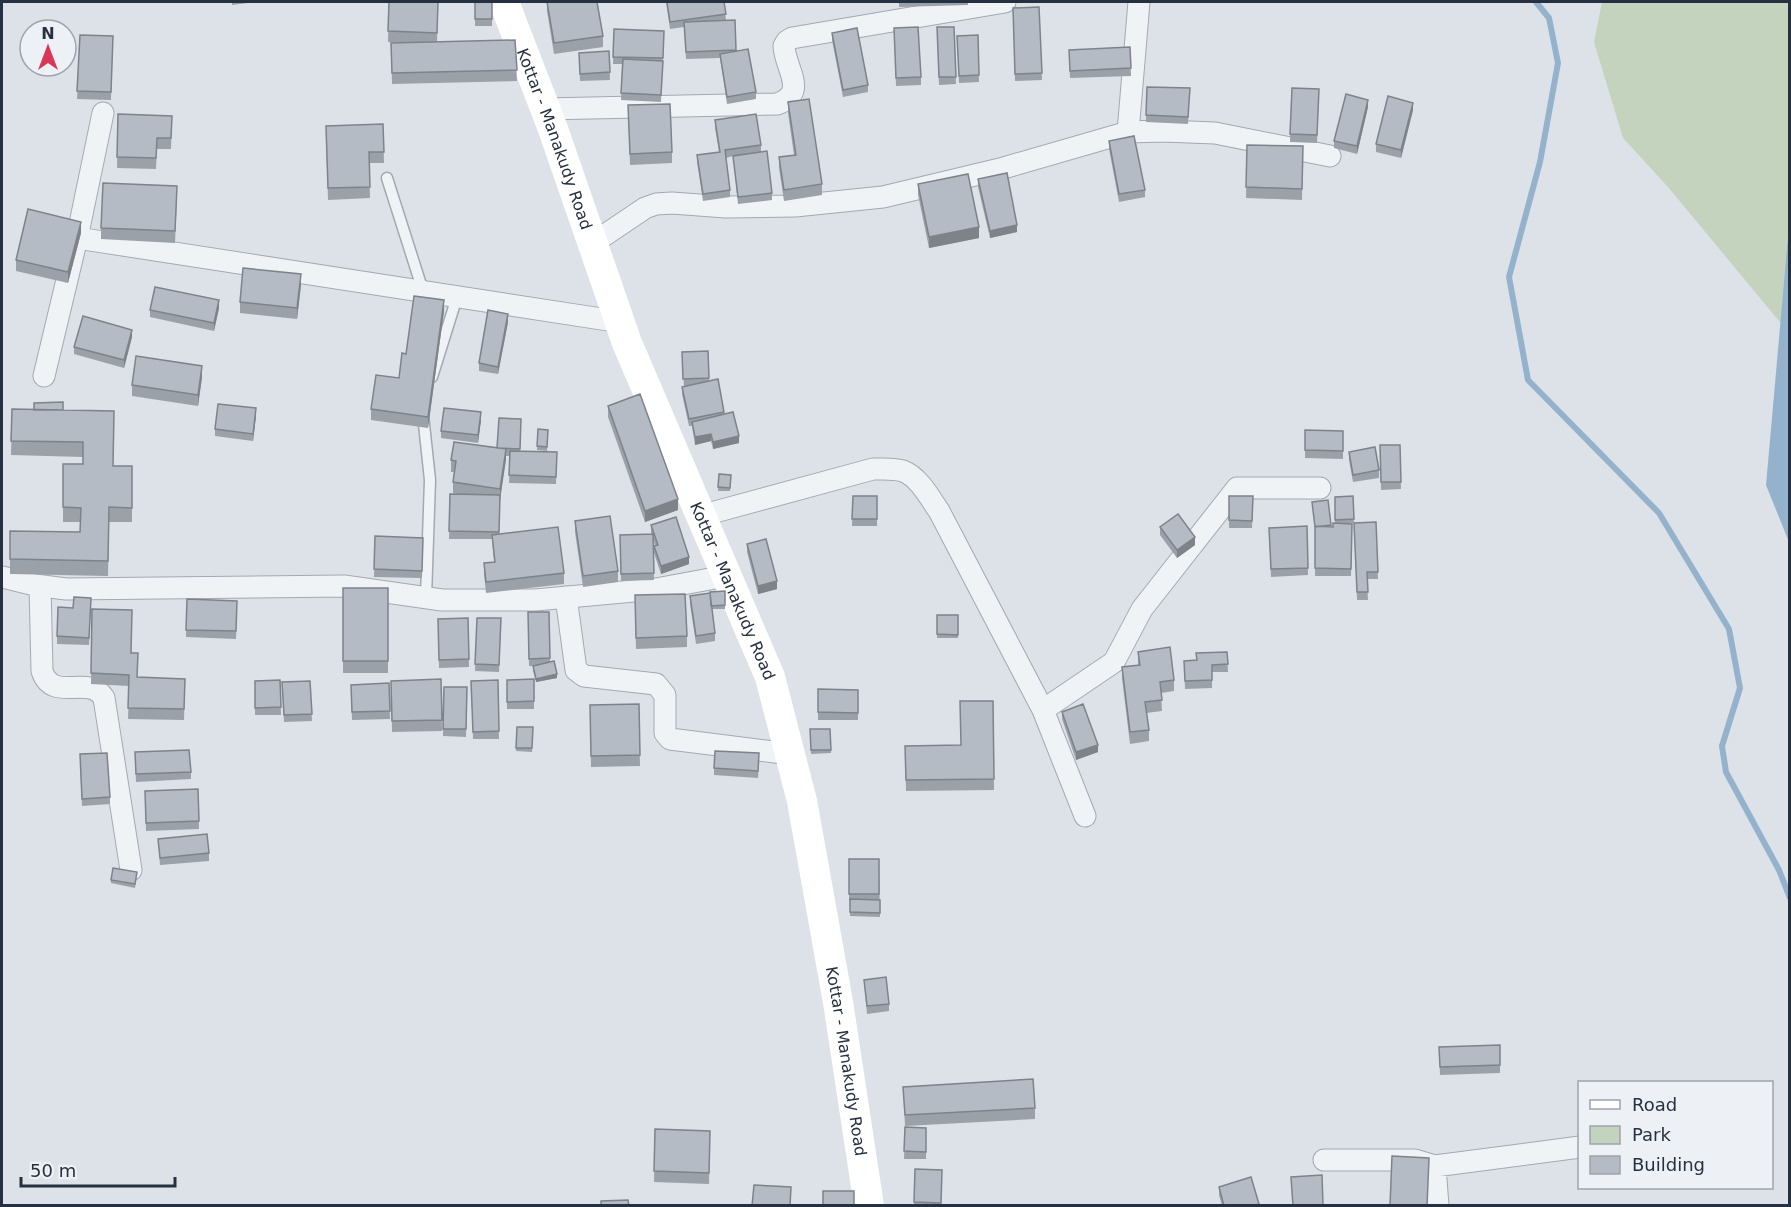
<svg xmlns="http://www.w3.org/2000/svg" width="1791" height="1207" viewBox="0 0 1791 1207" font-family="'DejaVu Sans',sans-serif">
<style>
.green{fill:#c4d3be}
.water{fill:#95b2cc}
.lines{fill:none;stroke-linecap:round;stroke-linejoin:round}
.stream{stroke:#95b2cc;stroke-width:6}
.lane-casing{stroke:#a2a9b2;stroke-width:13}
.street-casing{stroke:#a2a9b2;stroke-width:23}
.lane{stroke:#f0f3f6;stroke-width:10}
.street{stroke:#f0f3f6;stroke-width:21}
.secondary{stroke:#fff;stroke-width:30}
.wall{fill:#9ba1a9}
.shaded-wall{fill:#7e838a}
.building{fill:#b4bbc5;stroke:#7e838a;stroke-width:1.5}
.labels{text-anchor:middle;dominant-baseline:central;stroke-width:4.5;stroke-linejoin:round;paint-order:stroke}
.street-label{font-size:16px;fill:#253040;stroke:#edf1f6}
</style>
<rect width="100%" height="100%" fill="#dde2e8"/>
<path class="green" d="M1602,2H1789V333L1668,187L1623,138L1594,42Z"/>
<path class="water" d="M1789,226L1790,542H1789L1766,485Z"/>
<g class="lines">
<path class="stream" d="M1536,2L1549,18L1558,63L1540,162L1509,277L1528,380L1659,513L1729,629L1740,688L1722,746L1726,772L1779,870L1790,898"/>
<g class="lane-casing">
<path id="lane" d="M387,178L423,291
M432,377L457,297
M423,415L430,480L426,597"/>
</g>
<g class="street-casing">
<path id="street" d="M545,109L777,104C809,93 785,69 784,46L787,41L792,38L1005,2
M1128,132L1139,2
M77,238L621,322
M593,243L645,208L656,204L672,203L726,207L795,206L883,197L1000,169L1128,132L1163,131L1215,133L1330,156
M44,376L77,238L103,113
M700,516L873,469C883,469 894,468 903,471C919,477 930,498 939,511L1043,710L1085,816
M2,577L35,585L66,589L344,586L442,600H535L656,589L726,576
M40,586L42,671C53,704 89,673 104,698L131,870
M566,597L576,670L584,676L656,684L665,695V733L670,739L790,754
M1043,710L1114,662L1142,609L1237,488H1320
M1324,1160H1415L1435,1166L1580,1147
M1435,1166L1438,1206"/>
</g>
<use href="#lane" class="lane"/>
<use href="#street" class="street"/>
<path class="secondary" id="s1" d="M504,2L553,129L627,343L770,677L802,801L838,1002L869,1206"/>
</g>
<path class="wall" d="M232,2H248V3L232,5Z
M389,2H438L437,42L515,40L517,81L392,84L391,43H403L388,42Z
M475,2H492V26H475Z
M547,2L603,36V47L554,54L547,11Z
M666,2H724L726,20H735L736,51L756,92V99L727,104L720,58L686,59L684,27L670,29Z
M899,2H968V5L899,7Z
M1039,7L1042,80L1015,81L1013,8Z
M937,27H954L956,84L939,85Z
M894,28L921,77V85L896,86Z
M614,29L664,31L661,102L621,100L622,64H613Z
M832,33L868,85V92L843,97L832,40Z
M80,35L113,36L111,100L77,99Z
M978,35L979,82L959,83L957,36Z
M1130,47L1131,76L1070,78L1069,50Z
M609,51L610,80L580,81L579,53Z
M1147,87L1190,88L1188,124L1146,122Z
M1292,88L1319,89L1317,143L1290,142Z
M788,102L822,184V195L784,201L779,168V157L794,155L788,113Z
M628,105L672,152V163L630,165Z
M1368,107L1357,154L1334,148V141Z
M1413,110L1401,158L1376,152V144Z
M118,114L172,116L171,149H157L156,169L117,168Z
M715,120L761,145V152L772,193V200L738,204L733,156L726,158L730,190V197L703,201L697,162V155L719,152L715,128Z
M383,124L384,163H369L370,198L328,200L326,137Z
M1109,141L1145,190V197L1119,202L1109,149Z
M1247,145L1303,146L1302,200L1246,198Z
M978,179L1017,232L990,238L978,187Z
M918,184L979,238L929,248L918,195Z
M177,197L175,243L101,239V228Z
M81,233L68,283L16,271V260Z
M301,285L297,319L240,313V302Z
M219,308L214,331L150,317V310Z
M444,311L428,428L371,420V409L399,378L406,354Z
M508,322L498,374L479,371V363Z
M132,337L124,368L74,354V347Z
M708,351L709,381L739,443L713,449L711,441L695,445L692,426H689L682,394V387H684L682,352Z
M202,377L198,406L132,396V385Z
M608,406L678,510L645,522L608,417Z
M12,409L63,410L113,466L132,481V522H109L108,576L10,574V531L80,532V522H63V464H83V457L11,455Z
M256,416L253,441L215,436V429Z
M521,419L520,451L557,452L556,484L509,483L510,456H506L500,500L499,534L564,573V584L486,593L484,574V563L494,562L492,539H449L450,494H459L453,493V482L454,472H451V460L497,448Z
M481,420L478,443L441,438V431Z
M538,429L548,430L547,451L537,450Z
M1305,430L1343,431V459L1305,458Z
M1380,445H1400L1401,489L1381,490Z
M1349,452L1379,470V478L1353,482L1349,460Z
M719,474L731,475L730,491H718Z
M853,496H877V526H852Z
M1229,496H1253L1252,528H1229Z
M1353,496L1354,523H1343L1352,524L1351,576H1315V531L1328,500L1331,527H1333L1335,523V497Z
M575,521L618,571V582L583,587L575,532Z
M1376,522L1378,579H1367L1368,600H1357L1354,523Z
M651,525L689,564L661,574L654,553V546L655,545L653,539L654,580L621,581L620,535L651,534Z
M1307,526L1308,575L1271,577L1269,528Z
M1160,527L1195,545L1177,558L1160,535Z
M375,536L423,538L422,578L374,577Z
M747,544L777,589L758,594L747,552Z
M343,588H388V673H343Z
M725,591V609H712L715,633V641L696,644L690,604V596Z
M91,598L89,645L57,644V636Z
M187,599L237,601L236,639L186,637Z
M635,606L687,636V647L636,649Z
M92,609L131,653L137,678L185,679L184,720L128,719L129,686L91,684Z
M528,612H549L550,662L557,678L536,682L533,670V666H529Z
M937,615H958V638H937Z
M468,618L469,667L439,668L438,619Z
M477,618H501L499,672L475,671Z
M1138,652L1174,680V691L1161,693L1162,711L1146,713L1149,730V741L1130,744L1122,678V667L1138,665Z
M1227,652L1228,672H1212V688L1185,689L1184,661L1196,660Z
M441,679L442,731L392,732L391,681Z
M534,679V709H507V680Z
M280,680L281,715H255V681Z
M498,680L499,739H473L471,681Z
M310,681L312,721L284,722L282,682Z
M389,683L390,719L352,720L351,685Z
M444,687H467L466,737L443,736Z
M818,689L858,690V720H818Z
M993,701L994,790L906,791L905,746L960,745Z
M639,704L640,766L591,767L590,705Z
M1062,712L1098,752L1076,760L1062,719Z
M533,727L532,752L516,751V748Z
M810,729H830L831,753L811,754Z
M135,752L191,772V779L136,782Z
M759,761L758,778L714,775V768Z
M80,762L110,797V804L82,806Z
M198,789L199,829L146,831L145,791Z
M158,839L209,853V861L160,865Z
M849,859H879L880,917L850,916V901H849Z
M137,876L135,888L111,883V880Z
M864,980L889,1004V1011L867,1014Z
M1500,1045V1073L1440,1075L1439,1047Z
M903,1087L1035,1108V1119L905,1126Z
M905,1127L926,1128V1159H904Z
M655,1129L710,1131L709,1184L654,1182Z
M915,1169L942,1170L941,1206H914Z
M1219,1187L1259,1206H1222L1219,1195Z"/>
<path class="shaded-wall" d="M1368,100V107L1357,154V146Z
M1413,103V110L1401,158V150Z
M81,222V233L68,283V272Z
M1017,225V232L990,238V231Z
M979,227V238L929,248V237Z
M301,274V285L297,319V308Z
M219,300V308L214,331V323Z
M444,300V311L428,428V417Z
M508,314V322L498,374V367Z
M132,330V337L124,368V360Z
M202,366V377L198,406V395Z
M256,408V416L253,441V434Z
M481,412V420L478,443V435Z
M711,434V441L695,445V437Z
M739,436V443L713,449V442Z
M506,449V460L500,500V489Z
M678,499V510L645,522V511Z
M1195,537V545L1177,558V550Z
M689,557V564L661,574V566Z
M777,581V589L758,594V586Z
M557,674V678L536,682V679Z
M1098,745V752L1076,760V752Z"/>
<path class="building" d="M389,2H438L437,33L388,31Z
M475,2H492V19H475Z
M547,2H597L603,36L554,43Z
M667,2H724L726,14L670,22Z
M1039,7L1042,73L1015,74L1013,8Z
M735,20L736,50L686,52L684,22Z
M918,27L921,77L896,78L894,28Z
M937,27H954L956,77H939Z
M857,28L868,85L843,90L832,33Z
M614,29L664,31L663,58L613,57Z
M80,35L113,36L111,92L77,91Z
M978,35L979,75L959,76L957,36Z
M515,40L517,70L392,73L391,43Z
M1130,47L1131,68L1070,71L1069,50Z
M748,49L756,92L727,97L720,54Z
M609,51L610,72L580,74L579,53Z
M623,59L663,61L661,95L621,93Z
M1147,87L1190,88L1188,117L1146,115Z
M1292,88L1319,89L1317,135L1290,134Z
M1346,94L1368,100L1357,146L1334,141Z
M1388,96L1413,103L1401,150L1376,144Z
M809,99L822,184L784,190L779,157L796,155L788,102Z
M670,104L672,152L630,154L628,105Z
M118,114L172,116L171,138H157L156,158L117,157Z
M756,114L761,145L725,150L730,190L703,194L697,155L720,152L715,120Z
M383,124L384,152H369L370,187L328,188L326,126Z
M1134,136L1145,190L1119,194L1109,141Z
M1247,145L1303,146L1302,189L1246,187Z
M767,151L772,193L738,197L733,156Z
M1007,173L1017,225L990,231L978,179Z
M968,174L979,227L929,237L918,184Z
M103,183L177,186L175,231L101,228Z
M28,209L81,222L68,272L16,260Z
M243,268L301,274L297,308L240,302Z
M155,287L219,300L214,323L150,310Z
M414,296L444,300L428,417L371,409L376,375L399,378L402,353L406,354Z
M488,310L508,314L498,367L479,363Z
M83,316L132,330L124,360L74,347Z
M708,351L709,378L683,379L682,352Z
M136,356L202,366L198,395L132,385Z
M718,379L724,412L689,419L682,387Z
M640,394L678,499L645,511L608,406Z
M63,402V410H34V403Z
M218,404L256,408L253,434L215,429Z
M444,408L481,412L478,435L441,431Z
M12,409L114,411L113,466H132V508L109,507L108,561L10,559V531L80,532L81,508L63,507V464H83V442L11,441Z
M733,412L739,436L713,442L711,434L695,437L692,422Z
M499,418L521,419L520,449L497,448Z
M538,429L548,430L547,447L537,446Z
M1305,430L1343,431V451L1305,450Z
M454,442L506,449L500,489L453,482L456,461L451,460Z
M1380,445H1400L1401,482H1381Z
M1375,447L1379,470L1353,475L1349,452Z
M510,451L557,452L556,477L509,475Z
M719,474L731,475L730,488L718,487Z
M450,494L500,495L499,532L449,531Z
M853,496H877V519H852Z
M1229,496H1253L1252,521L1229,520Z
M1353,496L1354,519L1335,520V497Z
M1328,500L1331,525L1315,527L1312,502Z
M1178,514L1195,537L1177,550L1160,527Z
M610,516L618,571L583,576L575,521Z
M676,517L689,557L661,566L654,546L658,545L651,525Z
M1376,522L1378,572H1367L1368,592H1357L1354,523Z
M1333,523L1352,524L1351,569L1315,568V526L1333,527Z
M1307,526L1308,568L1271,569L1269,528Z
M558,527L564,573L486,582L484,563L495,562L492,535Z
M653,534L654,573L621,574L620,535Z
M375,536L423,538L422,571L374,569Z
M766,539L777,581L758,586L747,544Z
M343,588H388V661H343Z
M725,591V605L711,606L710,592Z
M710,593L715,633L696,636L690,596Z
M685,594L687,636L636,638L635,595Z
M74,597L91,598L89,638L57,636L58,607L73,608Z
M187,599L237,601L236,631L186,630Z
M92,609L132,610L131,653H138L137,677L185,679L184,709L128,708L129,675L91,673Z
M528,612H549L550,658L529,659Z
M937,615H958V635L937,634Z
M468,618L469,659L439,660L438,619Z
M477,618H501L499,665L475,664Z
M1170,647L1174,680L1160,682L1162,700L1145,702L1149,730L1130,732L1122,667L1140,665L1138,652Z
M1227,652L1228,664L1212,665V680L1185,681L1184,661L1197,660L1196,653Z
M554,661L557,674L536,679L533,666Z
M441,679L442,720L392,721L391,681Z
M534,679V701L507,702V680Z
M280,680L281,707L255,708V681Z
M498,680L499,731L473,732L471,681Z
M310,681L312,714L284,715L282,682Z
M389,683L390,711L352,712L351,685Z
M444,687H467L466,729H443Z
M818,689L858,690V713L818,712Z
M960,701H993L994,779L906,780L905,746L961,745Z
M639,704L640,755L591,756L590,705Z
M1083,704L1098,745L1076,752L1062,712Z
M517,727H533L532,748H516Z
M810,729H830L831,750H811Z
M189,750L191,772L136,774L135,752Z
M715,751L759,753L758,771L714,768Z
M107,753L110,797L82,799L80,754Z
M198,789L199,821L146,823L145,791Z
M207,834L209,853L160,858L158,839Z
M849,859H879V894H849Z
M113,868L137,872L135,884L111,880Z
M850,899L880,900V913L850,912Z
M886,977L889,1004L867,1006L864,980Z
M1500,1045V1065L1440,1067L1439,1047Z
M1033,1079L1035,1108L905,1115L903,1087Z
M905,1127L926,1128V1152L904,1151Z
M655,1129L710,1131L709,1173L654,1171Z
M1392,1156L1429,1158L1427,1206H1390Z
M915,1169L942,1170L941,1203L914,1202Z
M1322,1175L1323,1206H1293L1291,1177Z
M1251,1177L1259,1204L1253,1206H1224L1219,1187Z
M754,1185L791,1187L790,1206H752Z
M823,1191H854V1206H823Z
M628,1200L629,1206H601V1201Z"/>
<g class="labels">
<g class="street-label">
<text stroke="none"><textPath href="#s1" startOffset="146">Kottar - Manakudy Road</textPath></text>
<text stroke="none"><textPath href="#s1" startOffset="632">Kottar - Manakudy Road</textPath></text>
<text stroke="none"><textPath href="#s1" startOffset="1118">Kottar - Manakudy Road</textPath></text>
</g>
</g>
<rect width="1791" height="1207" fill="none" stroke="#253040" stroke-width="6"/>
<rect x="1578" y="1081" width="195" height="108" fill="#edf1f6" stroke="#9da4ad" stroke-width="1.5"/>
<rect x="1590" y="1100" width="30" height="9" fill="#ffffff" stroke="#9da4ad" stroke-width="1.5"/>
<text x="1632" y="1111" font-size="18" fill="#253040">Road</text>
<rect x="1590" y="1126" width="30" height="18" fill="#c4d3be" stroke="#9da4ad" stroke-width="1.5"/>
<text x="1632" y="1141" font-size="18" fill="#253040">Park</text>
<rect x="1590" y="1156" width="30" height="18" fill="#b4bbc5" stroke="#9da4ad" stroke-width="1.5"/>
<text x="1632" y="1171" font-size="18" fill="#253040">Building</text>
<g transform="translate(48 48)"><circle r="28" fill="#edf1f6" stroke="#9da4ad" stroke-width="1.5"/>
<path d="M0-4.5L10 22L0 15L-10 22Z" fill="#d83757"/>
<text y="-9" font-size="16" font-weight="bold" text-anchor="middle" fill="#253040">N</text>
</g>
<path d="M21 1177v9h154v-9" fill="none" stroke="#253040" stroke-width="3"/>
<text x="30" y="1177" font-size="18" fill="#253040" stroke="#edf1f6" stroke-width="4.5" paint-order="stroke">50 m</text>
</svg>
